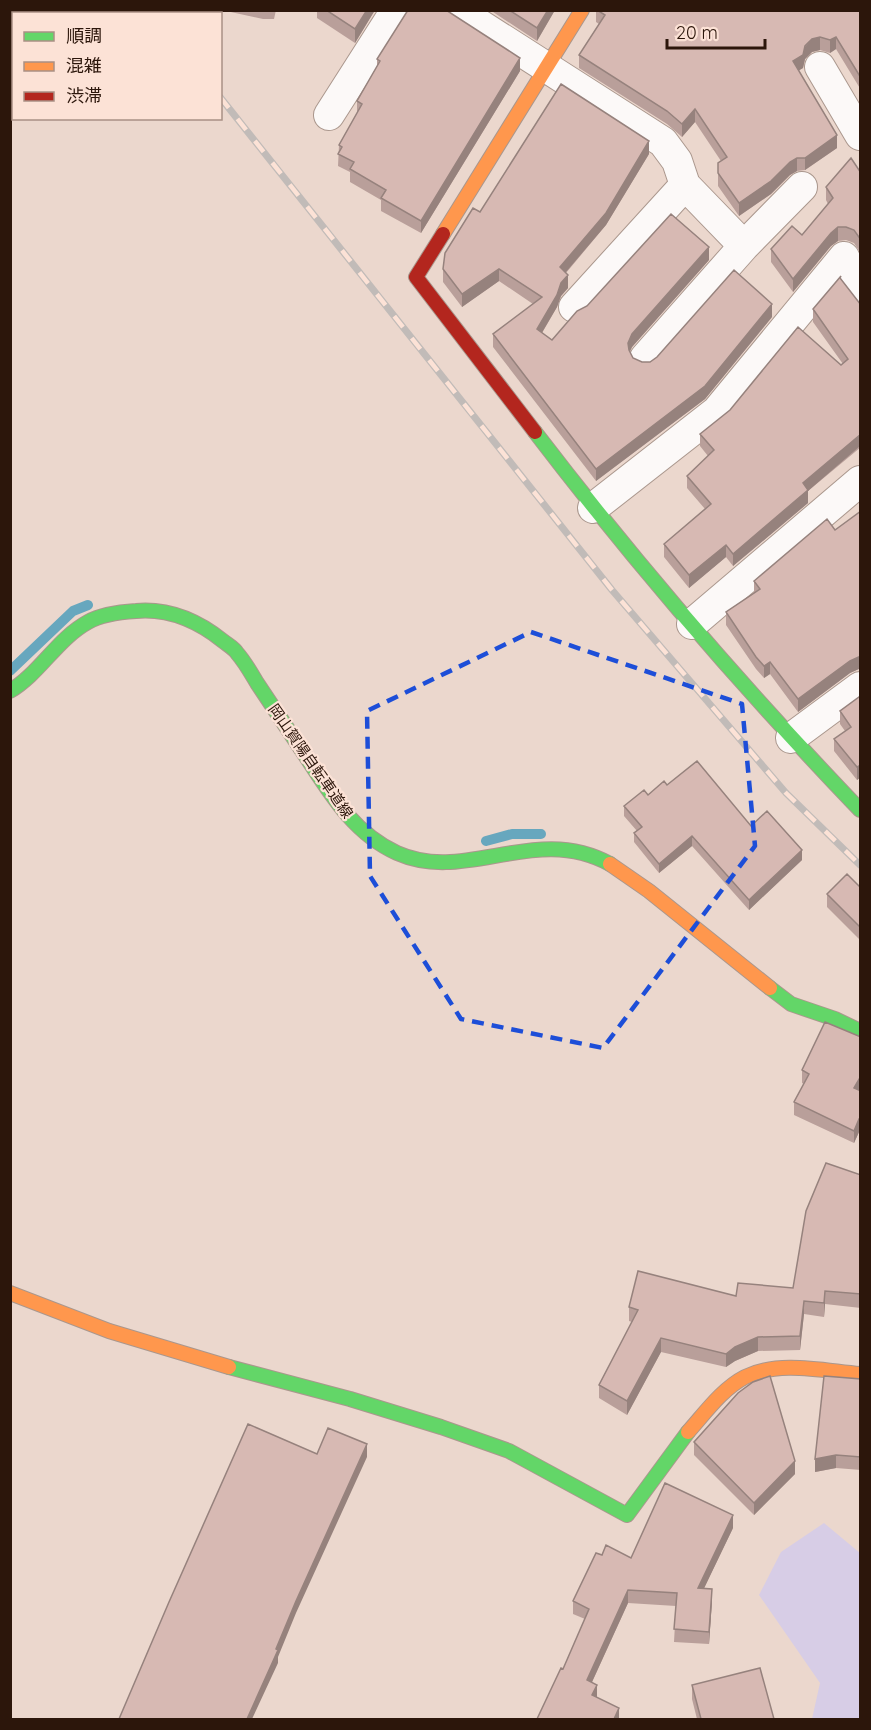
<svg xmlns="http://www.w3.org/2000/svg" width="871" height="1730" viewBox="0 0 871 1730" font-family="Quicksand,'Noto Sans JP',sans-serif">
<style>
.green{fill:#d7cde6}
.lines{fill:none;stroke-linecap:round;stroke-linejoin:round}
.stream{stroke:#67a7be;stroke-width:10}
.street-casing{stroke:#aa978d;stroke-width:32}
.fast-casing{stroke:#aa978d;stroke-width:16}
.slow-casing{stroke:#aa978d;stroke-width:16}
.jam-casing{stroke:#aa978d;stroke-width:16}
.street{stroke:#fcf9f8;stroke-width:30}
.fast{stroke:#63d668;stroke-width:14}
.slow{stroke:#ff974d;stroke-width:14}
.jam{stroke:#b3261e;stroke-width:14}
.rail-casing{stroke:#c1bbb8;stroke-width:7}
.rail{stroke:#fce2d6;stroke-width:4.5;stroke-dasharray:14;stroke-linecap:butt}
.wall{fill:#b99f9a}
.shaded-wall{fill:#96827d}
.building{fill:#d7b9b3;stroke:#96827d;stroke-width:1.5}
.marked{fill:none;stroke:#1d4ed8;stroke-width:4.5;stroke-dasharray:12 8;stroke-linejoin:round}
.labels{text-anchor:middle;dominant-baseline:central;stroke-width:4.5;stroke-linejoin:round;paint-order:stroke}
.street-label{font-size:15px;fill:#2c160b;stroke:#fce2d6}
</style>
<rect width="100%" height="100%" fill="#ebd7cd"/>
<path class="green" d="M824,1523L860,1553V1719H812L820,1683L759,1595L781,1552Z"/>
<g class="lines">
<path class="stream" d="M10,671L73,611L88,605
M486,841L512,834H541"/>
<g class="street-casing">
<path id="street" d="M457,10L663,142L677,161L685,185L744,246
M820,67L860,135
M329,115L396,10
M574,307L685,185
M645,358L744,246L802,187
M593,508L717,411L844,257L860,288
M692,624L860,481
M791,738L860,687"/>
</g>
<g class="fast-casing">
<path id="fast" d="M535,432C636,564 745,690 860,810
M10,691C40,673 57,639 88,622C102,614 120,612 136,611C170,608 198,621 223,641C228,645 234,648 237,653C245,662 251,673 257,683C273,707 289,731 305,755C330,793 353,833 397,853C466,884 535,823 610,864
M770,988L791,1004L835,1019L860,1031
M229,1367L350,1399L441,1427L509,1451L627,1515L688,1432"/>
</g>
<g class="slow-casing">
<path id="slow" d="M443,234L582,10
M610,864L649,891L770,988
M10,1293L109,1331L229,1367
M688,1432C705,1413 722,1389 745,1377C779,1360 824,1371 860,1374"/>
</g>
<g class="jam-casing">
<path id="jam" d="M443,234L416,277L535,432"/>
</g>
<use href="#street" class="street"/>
<use href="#fast" class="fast"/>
<use href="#slow" class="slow"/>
<use href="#jam" class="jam"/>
<g class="rail-casing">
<path id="rail" d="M152,10L154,14
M220,97L612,590L786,793L860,865"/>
</g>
<use href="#rail" class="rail"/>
</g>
<path class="wall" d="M276,10L274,19H263L226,11Z
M317,10H375L355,43L317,18Z
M490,10H555L537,41Z
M596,10H861V90L836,49L830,53L820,50L812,52L805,59L803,68L799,70L837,148L805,170L797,171L790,175L771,194L739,216L718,186V163L721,161L695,122L682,137L667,124L579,68V55L599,24L596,22Z
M377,59L520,71L421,233L381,211V200L350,182V172L338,166L339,145L357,114V101L377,66Z
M649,154L606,225L566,273L568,288L561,296L557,307L542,333L552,340L709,260L632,347L630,352L633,358L642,362H650L772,317L705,399L596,481L493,347V334L533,304L499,281L462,307L443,282V269L480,212Z
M861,173V254L854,243L846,240L838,241L831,246L793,292L771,262V249L802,235L828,204L826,200V187Z
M841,279L861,305V447L808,491V503L733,566L726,557L689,588L664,557V544L705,509L687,488V476L708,456L700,446V434L843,364L813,322V309Z
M861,511V668L850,673L798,712L770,674L764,678L756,669L726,625V612L754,593V581L835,530Z
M861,699V777L857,780L834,751V739L845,731L840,724V711Z
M667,785L751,826L802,860L749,910L692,846L659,873L634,842V833L637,831L624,816V806Z
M861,888V941L827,907V894Z
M861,1037V1088L860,1090L861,1091V1132H859L854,1143L794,1115V1102L804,1084L802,1083V1070Z
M861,1175V1308L825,1304L824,1317L804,1314L800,1350L758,1351L735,1361L726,1367L661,1352L627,1415L599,1398V1385L632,1322L629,1321V1307L736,1296L793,1288Z
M861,1379V1470L836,1468L815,1472Z
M694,1442L795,1474L754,1515L694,1455Z
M733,1528L704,1588L712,1601L709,1644L674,1642L676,1606L628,1603L592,1682L597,1698L619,1719L563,1669L585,1619L573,1614V1601L602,1555L631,1558Z
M692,1685L774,1719H697L692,1699Z"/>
<path class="shaded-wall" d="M367,10H375L355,43V29Z
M548,10H555L537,41V28Z
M820,37V50L812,52L805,59L803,68L793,74V61L812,39Z
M836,37V49L830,53V40Z
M520,58V71L421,233V221Z
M695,109V122L682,137V124Z
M837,135V148L805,170V158Z
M649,141V154L606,225L560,279V267Z
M797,158V171L790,175L771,194L739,216V203L790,162Z
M838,227V241L831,246L793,292V279L831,233Z
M709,247V260L632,347L628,355V343L632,334Z
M499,269V281L462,307V294Z
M568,275V288L561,296L557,307L537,341V329L561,283Z
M772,304V317L705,399L596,481V469Z
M860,434V446L808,491V503L733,566V554L803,483Z
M726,545V557L689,588V575Z
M861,656V668L850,673L798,712V699L850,661Z
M770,662V674L764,678V666Z
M861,765V777L857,780V767Z
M692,836V846L659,873V864Z
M802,850V860L749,910V900Z
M861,1076V1088L854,1101V1088Z
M859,1119V1132L854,1143V1131Z
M825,1291V1304L824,1317V1303Z
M804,1301V1314L800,1350V1336Z
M758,1337V1351L735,1361L726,1367V1354L735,1347Z
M661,1338V1352L627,1415V1401Z
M367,1444V1457L296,1613L278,1657V1663L252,1719H247L296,1601Z
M836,1455V1468L815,1472V1459Z
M795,1461V1474L754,1515V1503Z
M733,1515V1528L698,1601V1588Z
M712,1589V1601L709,1644V1632Z
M628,1590V1603L587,1693V1680Z
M597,1685V1698L592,1695Z
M619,1708V1719H614Z"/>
<path class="building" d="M326,10H367L355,29Z
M408,10H446L520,58L421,221L381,198L386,190L350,169L354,162L338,154L342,147L339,145L362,104L357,101L380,61L377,59Z
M509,10H548L537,28Z
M597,10H861V78L836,37L830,40L820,37L812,39L805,46L803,55L793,61L837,135L805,158H797L790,162L771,181L739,203L718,173V163L727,157L695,109L682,124L667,111L579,55L605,15Z
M561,84L649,141L606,213L560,267L568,275L561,283L557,295L537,329L552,340L577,311L587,306L671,214L709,247L632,334L628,343L629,350L633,358L642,362H650L657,357L734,270L772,304L705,386L596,469L493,334L542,297L499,269L462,294L443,269L445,253L473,208L480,212Z
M851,158L861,173V240L854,230L846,227H838L831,233L793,279L771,249L792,226L802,235L833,198L826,187Z
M841,276L840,278L861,305V434L803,483L808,490L733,554L726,545L689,575L664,544L711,504L687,476L714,450L700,434L730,410L798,327L841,365L848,359L813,309Z
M861,511V656L850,661L798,699L770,662L764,666L756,657L726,612L760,589L754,581L827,519L835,530Z
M859,697L861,699V765L857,767L834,739L851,727L840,711Z
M697,761L751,826L767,811L802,850L749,900L692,836L659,864L634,833L642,827L624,806L644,790L648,795L664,781L667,785Z
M847,874L861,888V928L827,894Z
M825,1022L861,1037V1076L854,1088L861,1091V1120L859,1119L854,1131L794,1102L809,1074L802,1070Z
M826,1163L861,1175V1294L825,1291L824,1303L804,1301L800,1336L758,1337L735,1347L726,1354L661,1338L627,1401L599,1385L638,1310L629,1307L638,1271L736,1296L738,1283L793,1288L806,1211Z
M770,1376L795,1461L754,1503L694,1442L738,1393L753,1382Z
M824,1376L861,1379V1457L836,1455L815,1459Z
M248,1424L317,1454L328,1428L367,1444L296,1601L276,1649L278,1650L247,1719H119L169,1602Z
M665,1483L733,1515L698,1588L712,1589L709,1632L674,1629L677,1593L628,1590L587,1680L597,1685L592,1695L619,1708L614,1719H537L561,1668L563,1669L589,1609L573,1601L596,1553L602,1555L606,1545L631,1558Z
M760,1668L774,1719H701L692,1685Z"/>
<path class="marked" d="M531,632L742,704L755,846L603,1048L461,1019L370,876L367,711Z"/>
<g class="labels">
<g class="street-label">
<text transform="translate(311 761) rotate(55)">岡山賀陽自転車道線</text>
</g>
</g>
<rect width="871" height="1730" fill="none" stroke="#2c160b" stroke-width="24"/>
<rect x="12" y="12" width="210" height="108" fill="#fce2d6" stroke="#a99085" stroke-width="1.5"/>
<rect x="24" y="32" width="30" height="9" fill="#63d668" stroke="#a99085" stroke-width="1.5"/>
<text x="66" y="42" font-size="18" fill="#2c160b">順調</text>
<rect x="24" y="62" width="30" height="9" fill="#ff974d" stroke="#a99085" stroke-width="1.5"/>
<text x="66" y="72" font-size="18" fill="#2c160b">混雑</text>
<rect x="24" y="92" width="30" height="9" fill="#b3261e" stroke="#a99085" stroke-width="1.5"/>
<text x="66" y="102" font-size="18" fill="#2c160b">渋滞</text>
<path d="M667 39v9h98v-9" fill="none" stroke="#2c160b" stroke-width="3"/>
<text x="676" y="39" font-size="18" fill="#2c160b" stroke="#fce2d6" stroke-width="4.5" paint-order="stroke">20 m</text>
</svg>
